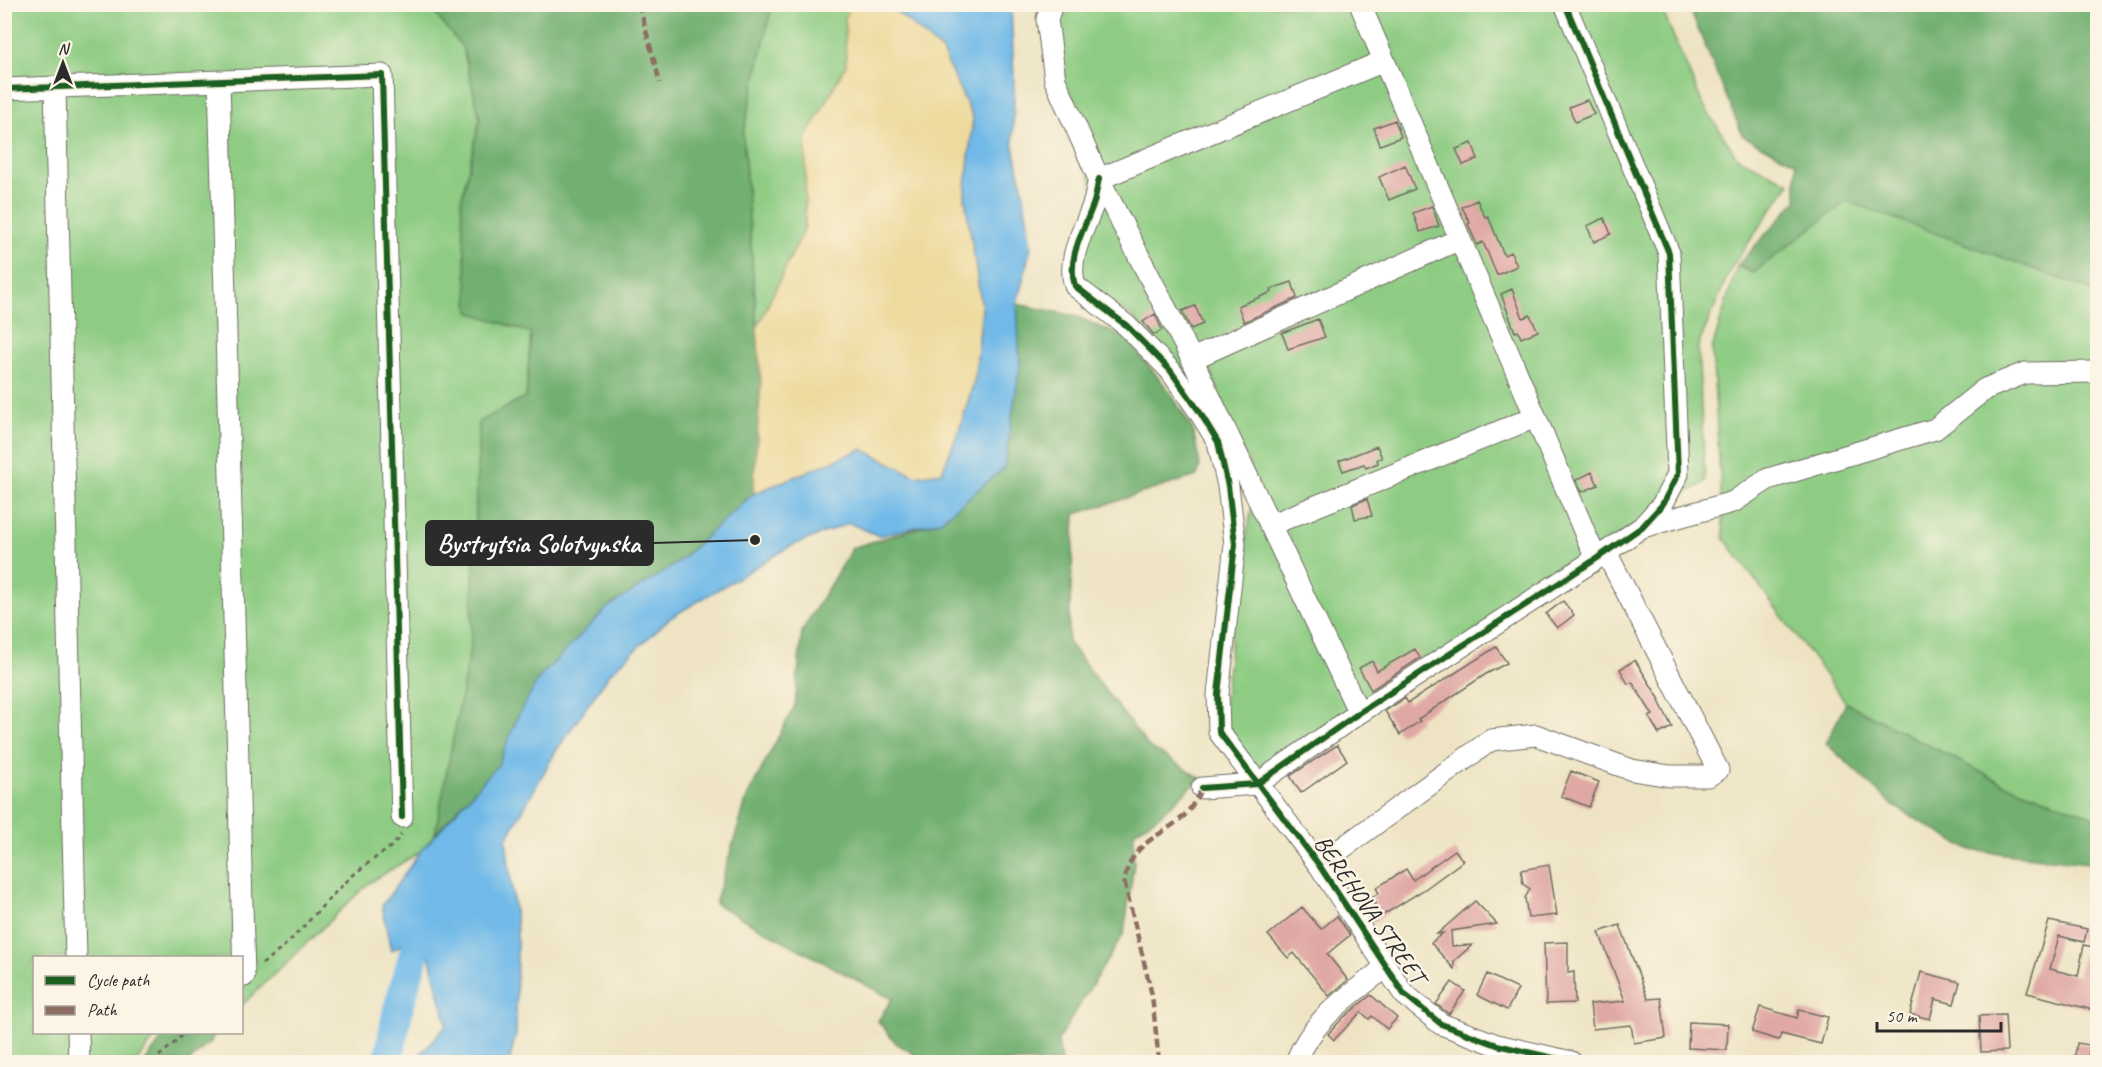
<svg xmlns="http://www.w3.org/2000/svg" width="2102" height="1067" viewBox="0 0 2102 1067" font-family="Caveat,sans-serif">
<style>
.green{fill:#8ecc83;stroke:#5c7c57;stroke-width:1.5}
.forest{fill:#72b071;stroke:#4e6e4e;stroke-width:1.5}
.sand{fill:#eeda9e;stroke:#8c8264;stroke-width:1.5}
.water{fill:#6fb9e8;stroke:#4d728a;stroke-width:1.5}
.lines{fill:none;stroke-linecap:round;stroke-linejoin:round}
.river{stroke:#6fb9e8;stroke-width:30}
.building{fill:#e0a8a4}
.minor-casing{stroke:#6f6c61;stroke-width:23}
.path{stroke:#6f6c61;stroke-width:3;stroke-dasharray:4.5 4.5;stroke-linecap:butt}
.minor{stroke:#fff;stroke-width:21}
.quiet{stroke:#8d6e63;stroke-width:4.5;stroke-dasharray:9 4.5;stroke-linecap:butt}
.cycleway-casing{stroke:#fcf5e5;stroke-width:10}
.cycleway{stroke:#1b5e20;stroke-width:6}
.labels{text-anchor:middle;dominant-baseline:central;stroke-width:5;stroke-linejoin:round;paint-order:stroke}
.street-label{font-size:24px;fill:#2b2b2b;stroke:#fcf5e5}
.leader{fill:none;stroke:#2b2b2b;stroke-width:2}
.callout-dot{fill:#2b2b2b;stroke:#fcf5e5;stroke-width:2}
.callout{fill:#2b2b2b;stroke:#2b2b2b;stroke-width:2}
.callout-label{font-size:26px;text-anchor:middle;font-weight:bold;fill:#fff}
</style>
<rect width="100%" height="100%" fill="#fcf5e5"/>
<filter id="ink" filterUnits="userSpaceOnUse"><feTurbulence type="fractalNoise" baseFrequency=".0167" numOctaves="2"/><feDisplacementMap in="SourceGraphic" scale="12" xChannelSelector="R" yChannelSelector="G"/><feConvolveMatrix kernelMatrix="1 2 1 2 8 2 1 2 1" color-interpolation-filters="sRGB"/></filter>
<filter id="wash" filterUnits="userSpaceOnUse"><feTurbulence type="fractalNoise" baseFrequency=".008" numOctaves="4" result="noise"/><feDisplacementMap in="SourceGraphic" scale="24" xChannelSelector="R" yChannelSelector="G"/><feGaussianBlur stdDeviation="1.35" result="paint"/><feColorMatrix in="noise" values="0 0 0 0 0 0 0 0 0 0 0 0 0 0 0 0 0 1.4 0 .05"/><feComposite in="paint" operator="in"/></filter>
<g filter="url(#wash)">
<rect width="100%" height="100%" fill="#eee4c4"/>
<path class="green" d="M5,5H428L463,48L480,119L461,202L531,333L526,397L479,422L471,645L435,834L420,852L369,883L242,1005V958H34V1032L159,1033L136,1062H5Z
M772,5H850L845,19L846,65L806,139L805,227L757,328L743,134Z
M1035,5H1660L1703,105L1737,157L1790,183L1731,268L1698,346L1705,482L1625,532L1256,778L1222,730L1236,588L1257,483L1228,418L1201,345L1200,395L1177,363L1128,313L1103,301L1081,283L1079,249L1098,202L1061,91L1050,23Z
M1847,200L2097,292V818L2002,783L1846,703L1724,538L1712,349L1737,266L1753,273Z"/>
<path class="forest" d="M428,5H772L743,134L761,383L753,494L676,564L607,608L540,677L518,716L498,765L435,834L471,645L479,422L526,397L531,333L469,312L461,202L480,119L463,48Z
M1688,5H2097V292L1847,201L1753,273L1737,266L1796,201V163L1743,136Z
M1017,304L1075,316L1126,338L1170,392L1193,430L1200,466L1197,476L1075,514L1068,642L1148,746L1201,778L1160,815L1134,832V864L1124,933L1058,1040L1061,1062H920L922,1059L896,1043L878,1021L892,999L715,904L747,797L795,705L802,631L852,548L940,521L1004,468L1020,365Z
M1846,703L2002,783L2097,818V864L1969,850L1892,805L1826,743Z
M212,1033L214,1034L210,1044L205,1046L189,1062H145L166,1033Z"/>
<path class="sand" d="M850,5H889L942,51L973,118L965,197L982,309L975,378L961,425L942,473L916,476L862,449L753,494L761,383L757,328L805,227L806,139L846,65L845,19Z"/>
<path class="water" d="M889,5H1011L1014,82L1013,142L1023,191L1031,246L1017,304L1020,365L1004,468L940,521L879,536L849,523L791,546L670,618L610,673L556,751L506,840L517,930L516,1034L509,1062H413L447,1025L423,931L391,951L382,906L420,852L498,765L518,716L540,677L607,608L676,564L753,494L862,449L916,476L942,472L961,425L975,378L982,309L965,197L973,118L942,51Z"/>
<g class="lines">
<path class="river" d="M388,1062L398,1009L428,906L435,896"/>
</g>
<g id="blocks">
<path class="building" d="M1587,100L1594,114L1575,122L1569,107Z
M1395,120L1401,137L1380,145L1374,128Z
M1472,143L1478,159L1463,165L1456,149Z
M1405,165L1415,189L1389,200L1379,177Z
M1477,200L1485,217L1488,216L1504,255L1511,252L1517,266L1497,275L1483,242L1477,245L1468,224L1470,223L1462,207Z
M1432,206L1439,226L1420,232L1413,213Z
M1604,218L1611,234L1594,242L1587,226Z
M1292,282L1297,298L1244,322L1238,306L1272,292L1271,289Z
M1512,289L1523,318L1530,315L1538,331L1521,338L1518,331L1515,332L1501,294Z
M1195,306L1203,324L1191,329L1182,311Z
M1155,314L1162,330L1154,335L1143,322Z
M1318,319L1325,337L1288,349L1282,333Z
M1377,446L1382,458L1377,459L1378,463L1366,468L1364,464L1343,471L1339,461Z
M1592,472L1598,485L1582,492L1576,480Z
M1367,499L1372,516L1355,519L1352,505Z
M1563,601L1574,615L1557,628L1546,614Z
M1496,647L1507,663L1486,674L1418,719L1420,721L1400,735L1385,711L1405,698L1408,703Z
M1415,649L1420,658L1371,690L1359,668L1372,661L1377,671Z
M1635,660L1660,700L1659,701L1672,727L1659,734L1649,717L1653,715L1632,682L1628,684L1620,669Z
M1337,745L1347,760L1301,793L1290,776Z
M1571,771L1599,782L1589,807L1561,796Z
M1455,850L1463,861L1425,889L1372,922L1364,911L1376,903L1372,897L1379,893L1376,888L1406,869L1413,880Z
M1549,865L1557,915L1528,918L1525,898L1530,889L1523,884L1521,870Z
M1475,901L1497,924L1451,931L1452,946L1472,945L1454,961V969L1431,943L1443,933L1437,934Z
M1302,907L1321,929L1337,916L1350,935L1327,954L1348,980L1329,996L1294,953L1288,958L1268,935Z
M2049,921L2087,929L2084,942L2059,936L2050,969L2078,976L2084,945L2097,948V1011L2027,993Z
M1620,925L1648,999L1661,998L1666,1038L1634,1043L1631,1025L1593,1029L1590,1004L1625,1001L1599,932Z
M1568,942V973L1574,972L1575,1003L1546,1004L1544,943Z
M1921,972L1960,982L1954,1004L1935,999L1930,1019L1910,1014Z
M1487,974L1518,989L1507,1010L1477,995Z
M1452,982L1465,991L1449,1014L1436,1004Z
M1371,995L1397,1018L1387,1029L1372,1016L1369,1019L1361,1012L1334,1040L1328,1034L1343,1018Z
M1760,1007L1797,1018L1799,1010L1828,1017L1821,1044L1781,1034L1779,1040L1752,1032Z
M2005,1015L2007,1051L1981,1052L1979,1016Z
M1689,1022L1728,1024L1727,1050L1688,1048Z
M2077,1043L2090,1045L2087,1062H2074Z"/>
</g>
</g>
<g filter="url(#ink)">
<use href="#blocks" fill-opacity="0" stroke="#6f6c61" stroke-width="1.5"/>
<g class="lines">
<g class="minor-casing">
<path id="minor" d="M1052,4L1047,19L1055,80L1099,179L1192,359L1359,713
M1360,4L1596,559
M1384,61L1099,179C1097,187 1096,195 1094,202C1085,229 1066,257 1075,286L1127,326L1170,370L1199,411L1218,442L1228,486L1235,544L1218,694L1219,732L1319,865L1404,994L1441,1024L1497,1045L1571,1062
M219,81L244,976
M55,87L76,958
M4,89L382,75L402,817
M1192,359L1460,239
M1270,525L1535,417
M1643,527L1733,502L1768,479L1935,429L1985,389L2025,373L2098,372
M1202,788L1257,784L1359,713L1596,559L1642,527L1662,505L1678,474L1669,253L1565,4
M1319,865L1491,740L1536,735L1632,770L1670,776H1708L1718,770L1606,552
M78,1032L79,1062
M1296,1062C1313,1018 1350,995 1386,967"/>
</g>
<path class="path" d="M262,964C302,936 328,893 367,864C378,855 395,847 401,834
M152,1062L178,1040L183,1032"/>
<use href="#minor" class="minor"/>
<path class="quiet" d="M639,4L660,83
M1159,1062L1152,995L1124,880C1133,841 1158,839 1184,816C1191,809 1197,797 1202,788"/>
<g class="cycleway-casing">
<path id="cycleway" d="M4,89L382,75L402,817
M1099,179C1097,187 1096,195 1094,202C1085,229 1066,257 1075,286L1127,326L1170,370L1199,411L1218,442L1228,486L1235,544L1218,694L1219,732L1319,865L1404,994L1441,1024L1497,1045L1571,1062
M1202,788L1257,784L1359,713L1596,559L1642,527L1662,505L1678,474L1669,253L1565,4"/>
</g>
<use href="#cycleway" class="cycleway"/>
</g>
</g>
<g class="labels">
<g class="street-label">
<text transform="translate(1370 909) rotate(55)">BEREHOVA STREET</text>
</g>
</g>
<path class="leader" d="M755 540L653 543"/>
<circle class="callout-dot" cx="755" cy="540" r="6"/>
<rect class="callout" x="426" y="521" width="227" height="44" rx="6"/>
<g class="callout-label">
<text x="539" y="552">Bystrytsia Solotvynska</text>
</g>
<rect width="2102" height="1067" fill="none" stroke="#fcf5e5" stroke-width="24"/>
<rect x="33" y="956" width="210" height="78" fill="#fcf5e5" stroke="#a8a49b" stroke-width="1.5"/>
<rect x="45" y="976" width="30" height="9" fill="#1b5e20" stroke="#a8a49b" stroke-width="1.5"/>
<text x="87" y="986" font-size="18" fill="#2b2b2b">Cycle path</text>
<rect x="45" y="1006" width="30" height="9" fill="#8d6e63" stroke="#a8a49b" stroke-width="1.5"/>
<text x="87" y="1016" font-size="18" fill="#2b2b2b">Path</text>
<g transform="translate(63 63)" stroke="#fcf5e5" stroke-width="4.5" paint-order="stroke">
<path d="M0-4.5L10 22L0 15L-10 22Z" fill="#2b2b2b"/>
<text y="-9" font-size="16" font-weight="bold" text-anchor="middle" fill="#2b2b2b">N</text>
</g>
<path d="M1877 1022v9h124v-9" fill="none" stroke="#2b2b2b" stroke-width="3"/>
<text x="1886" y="1022" font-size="18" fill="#2b2b2b" stroke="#fcf5e5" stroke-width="4.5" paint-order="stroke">50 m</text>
</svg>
